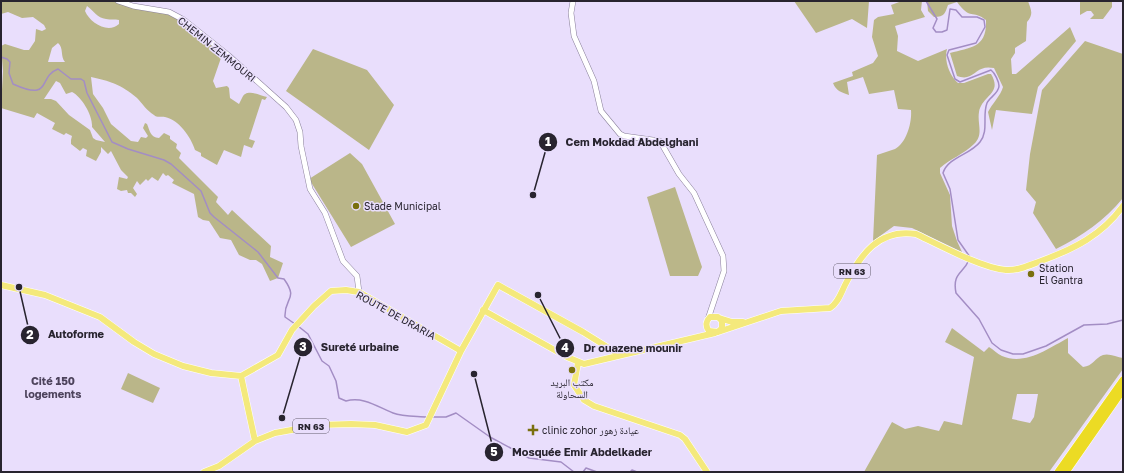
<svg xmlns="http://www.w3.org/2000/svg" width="1124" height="473" viewBox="0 0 1124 473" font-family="'Golos Text','Noto Naskh Arabic',sans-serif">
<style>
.green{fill:#bab689;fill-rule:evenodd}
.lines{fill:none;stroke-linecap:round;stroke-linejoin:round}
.stream{stroke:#a38dc4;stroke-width:1.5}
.minor-casing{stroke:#8a809b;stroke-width:6}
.major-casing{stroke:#fff;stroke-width:7}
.highway-casing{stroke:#fff;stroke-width:8}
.minor{stroke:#fff;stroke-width:5}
.major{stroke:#f4e97c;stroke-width:6}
.highway{stroke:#ecdb24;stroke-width:7}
.poi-dot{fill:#796f0e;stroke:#e9defc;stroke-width:1.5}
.labels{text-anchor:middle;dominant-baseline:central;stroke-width:3;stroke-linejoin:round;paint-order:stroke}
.shield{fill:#e9defc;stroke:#625c6c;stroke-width:1}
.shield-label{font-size:9px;font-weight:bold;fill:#28242f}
.street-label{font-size:10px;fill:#28242f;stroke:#e9defc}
.poi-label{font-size:10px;fill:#28242f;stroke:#e9defc;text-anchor:start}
.neighbourhood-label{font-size:11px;font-weight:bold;fill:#4d435c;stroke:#e9defc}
.leader{fill:none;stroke:#28242f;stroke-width:1.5}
.callout-dot{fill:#28242f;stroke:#e9defc;stroke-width:1.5}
.mark-label{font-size:12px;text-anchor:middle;font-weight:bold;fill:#fff}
.callout-label{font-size:11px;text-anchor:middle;font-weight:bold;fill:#28242f;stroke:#e9defc;stroke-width:3;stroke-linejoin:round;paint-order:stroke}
</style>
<rect width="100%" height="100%" fill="#e9defc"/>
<path class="green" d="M1,1H114C130,9 149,6 165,12C182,19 208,43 222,55L213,81L216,88L227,86L229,88L230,98L239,104C240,102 241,100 242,98C246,88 259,95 267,97L265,100L262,99L249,139L255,141L252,148L244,145L241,157L224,150L217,165L201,156V153L195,150C191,137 179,120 165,117C161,116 157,118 154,115C147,111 142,103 137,98C121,84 109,81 91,77L93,94L103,108L111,124L131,141L138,142L141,137L146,138L148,136L143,128L145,123L147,124C150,131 150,137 159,138L164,133L170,136V139L177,144L176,148L181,153L179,158L218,197L216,202L228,215L232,210L271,246L270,257L283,263L278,278L270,281L262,264L256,260H250L239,255L231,240L220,238L209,221L203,220L198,217L194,194L172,183L174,180L168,175L166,176L163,173L158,181L152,177L148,181L146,179L140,185L137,181L133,188L137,194L135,197L131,193H128L127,190L121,191L117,189L119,177L127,179L128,177L121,170L111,151L108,154L101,147V152L96,161L86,156L87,150L83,148L80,151L71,144V140L72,136L66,133L64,135L52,129L55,123L37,113L34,118L1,108L3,71L1,46L5,44L24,50H29L35,41L36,29L42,31L46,29L44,25L33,17L22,18L8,12L1,14ZM87,6C94,11 97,18 106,19C111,20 115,19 119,20V24C108,34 90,23 85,11ZM58,43C64,48 60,56 65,62H48L52,48ZM56,81L60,83L66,94L72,92C82,97 93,116 92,127L105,142L96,140L93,138L90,130L69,115L56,101L51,99H44Z
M794,1H869L867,28L852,19L816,33Z
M902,1H922L921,10L925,17L895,26L898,36L897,51L918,61L947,49C944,60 949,75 958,83H964L988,74H991C1003,94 982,95 979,112C977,124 984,135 974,144C964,154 950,159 940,168V173L950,195L952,226L957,241L962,252L912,228L894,226L873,241L877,155C883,153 889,151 895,149C907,142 912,122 911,110L898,109L894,90L869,94L863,77L847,82L849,95C841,92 836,91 833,83L853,76L852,72L873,63L878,56L872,37L874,20L878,17L894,14L891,5Z
M927,1H1028C1031,10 1034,14 1027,22L1026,41L1015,48V53L1011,59L1012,74H1016L1070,27L1076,41L1038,87L1032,114L996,110L992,130L988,112C992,104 1001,95 1003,87L994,68C979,65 977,74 967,77C964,78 960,77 957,76L950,53C971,47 987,48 986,20C972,9 971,21 957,2L948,5C945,13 945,17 934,17L928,11Z
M1080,1H1112V7L1103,19H1090L1094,15L1091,11H1087L1080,15Z
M1085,41L1123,54V198C1105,220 1082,236 1056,249L1033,213L1036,202L1026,190L1030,154L1042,90Z
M313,49L367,70L394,105L369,150L286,91Z
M350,153L362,164L395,224L351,247L309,179Z
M675,187L702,267L698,276H670L647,197Z
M952,328L984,352L989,347C993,349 997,354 1002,356C1025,366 1049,348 1068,338V353L1083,367C1093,366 1095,358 1103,355C1109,353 1117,357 1123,358V369L1049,472H864L892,422L905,429L918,426L939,431L944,421L962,425L974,357L945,342ZM1017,394H1038L1034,417L1030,423L1012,419Z
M128,373L160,388L153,403L121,389Z"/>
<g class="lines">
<path class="stream" d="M926,1L937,19L933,28L936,32H942L947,30L950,9L956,10L962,17H977L984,20L985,27L976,43L949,50L947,55L955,79L960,82L991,70C995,73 999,82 999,86C999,93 989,98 987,103C982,116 989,131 980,142C970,155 948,157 943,173L950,189L958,240L970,257
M1,57L7,59L10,62L9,73L13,84C53,102 37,77 58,69L71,79H81L84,81L87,93L112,142L128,149L164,160L171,164L201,191L210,213L214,217L258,252L278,278L284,279C299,300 284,297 285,317L295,324
M969,260C963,274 952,273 956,293L979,319L992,343L1001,350L1013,354H1023L1046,346L1084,325L1107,324L1123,320
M298,326L308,334L322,361L329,366L336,381L339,398L346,401C363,396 378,407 393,413C403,417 417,416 427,417
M431,417H446L456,413L490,437L529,458L561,462L574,472
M583,472L586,468L597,472
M630,472L632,470L637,472"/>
<g class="minor-casing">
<path id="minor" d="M118,1L133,6L169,12L184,20L228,55L286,107L296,120L300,132L301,146L310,189L325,213L343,261L357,276L359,292
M573,1L571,13L574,36L594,81L601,111L620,134L624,136L660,141L679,174L694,193L723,256L724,271L708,319"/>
</g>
<g class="major-casing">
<path id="major" d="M1,285L45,295L100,317L134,342L154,354L183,366L211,373L241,376L278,355L292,330L314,306L331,291L346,290L359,292L461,351
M483,310L567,357L584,364L715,333
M719,318L732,322H743
M718,332L722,328V321L718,317H710C706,321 705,326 709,331L718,332L781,311L830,308C838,303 841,293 845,285C860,255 879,228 916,234C939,245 982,268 1006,270C1018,271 1030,265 1041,261C1074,249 1102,235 1123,206
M578,363L574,385L584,400L594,406L680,435L685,439L707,472
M241,376L255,441
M204,472L219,466L255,441L275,433L319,425L351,424L375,425L407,432L426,425L461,351L498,285L583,332L620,355"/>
</g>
<g class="highway-casing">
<path id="highway" d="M1058,472L1123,380
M1066,472L1123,390"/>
</g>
<use href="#minor" class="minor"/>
<use href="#major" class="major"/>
<use href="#highway" class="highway"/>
</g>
<g class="poi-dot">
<circle cx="356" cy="206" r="4"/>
<circle cx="1031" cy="274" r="4"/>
<circle cx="572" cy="370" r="4"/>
<path d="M531 424h4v4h4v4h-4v4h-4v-4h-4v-4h4z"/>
</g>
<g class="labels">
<g class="shield">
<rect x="834" y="264" width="36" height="14" rx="3"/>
<rect x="293" y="419" width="36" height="14" rx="3"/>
</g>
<g class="shield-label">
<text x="852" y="271">RN 63</text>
<text x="311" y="426">RN 63</text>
</g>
<g class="street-label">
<text transform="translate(217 49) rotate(39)">CHEMIN ZEMMOURI</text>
<text transform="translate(396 315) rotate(29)">ROUTE DE DRARIA</text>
</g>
<g class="poi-label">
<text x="364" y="206">Stade Municipal</text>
<text x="1039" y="268">Station<tspan x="1039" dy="12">El Gantra</tspan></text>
<text x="572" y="382" text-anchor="middle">مكتب البريد<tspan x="572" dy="12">السحاولة</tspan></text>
<text x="542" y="430">clinic zohor عيادة زهور</text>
</g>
<g class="neighbourhood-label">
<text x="53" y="380">Cité 150<tspan x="53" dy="13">logements</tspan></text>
</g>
</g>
<path class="leader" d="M533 195L548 142M19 287L30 335M282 418L303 347M538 295L565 348M474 374L494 452"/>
<g class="callout-dot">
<circle cx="533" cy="195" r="4"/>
<circle cx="19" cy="287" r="4"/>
<circle cx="282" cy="418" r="4"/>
<circle cx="538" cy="295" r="4"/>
<circle cx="474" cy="374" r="4"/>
<circle cx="548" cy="142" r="10"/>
<circle cx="30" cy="335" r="10"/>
<circle cx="303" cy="347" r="10"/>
<circle cx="565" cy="348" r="10"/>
<circle cx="494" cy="452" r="10"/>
</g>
<g class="mark-label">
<text x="548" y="146">1</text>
<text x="30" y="339">2</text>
<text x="303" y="351">3</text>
<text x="565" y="352">4</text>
<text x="494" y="456">5</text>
</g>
<g class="callout-label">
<text x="632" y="146">Cem Mokdad Abdelghani</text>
<text x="76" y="338">Autoforme</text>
<text x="360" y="351">Sureté urbaine</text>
<text x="633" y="352">Dr ouazene mounir</text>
<text x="582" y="456">Mosquée Emir Abdelkader</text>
</g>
<rect width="1124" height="473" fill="none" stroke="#28242f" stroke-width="4"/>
</svg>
